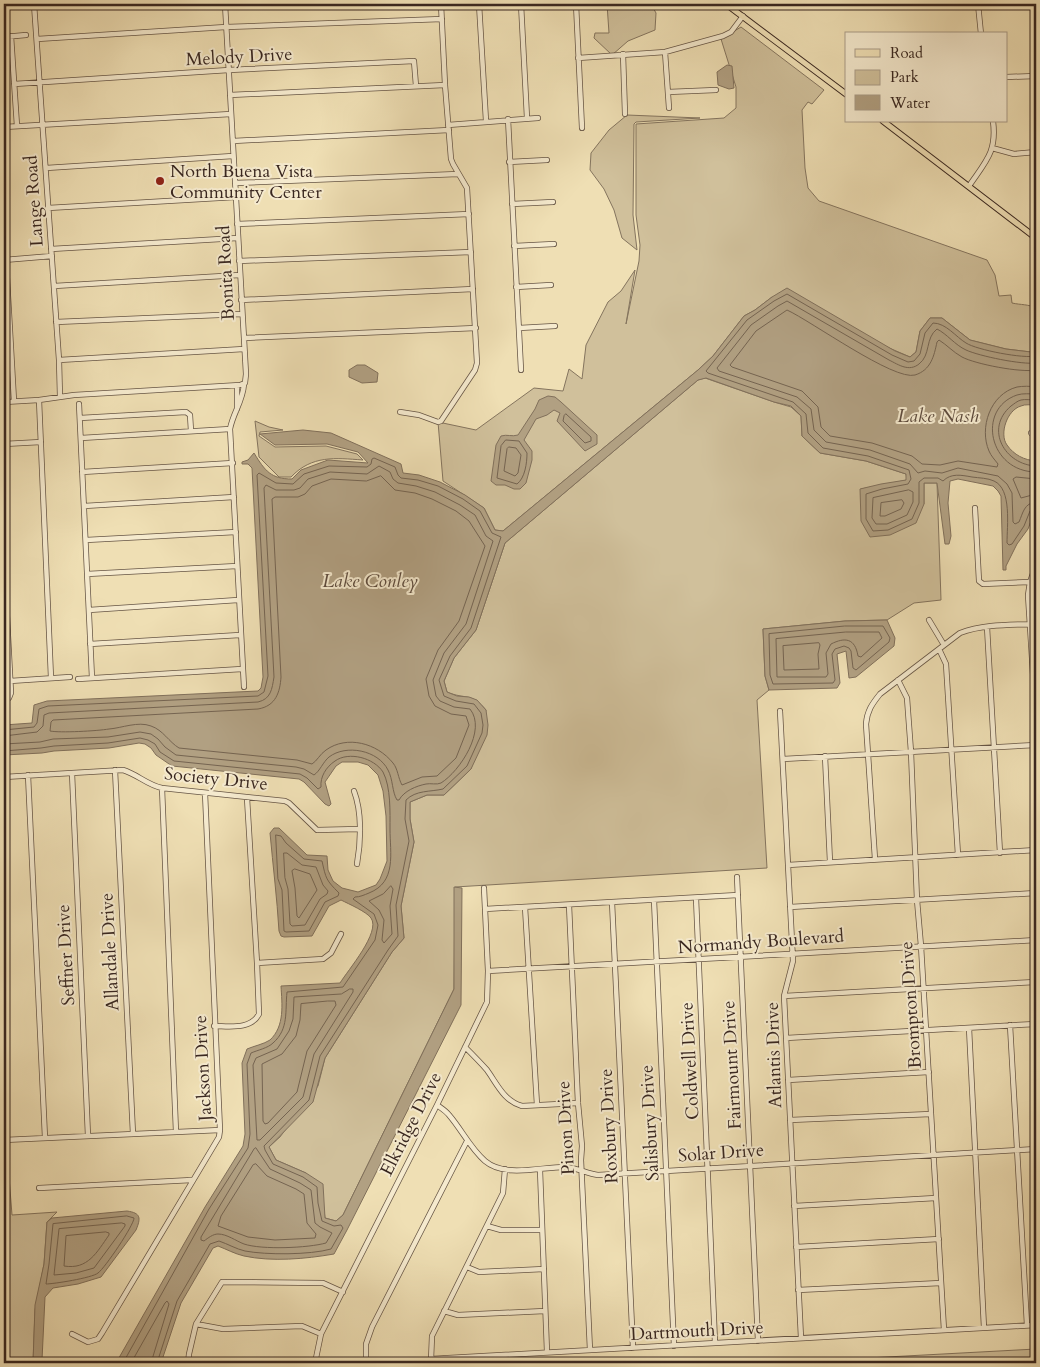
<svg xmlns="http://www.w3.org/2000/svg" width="1040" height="1367" viewBox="0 0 1040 1367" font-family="Cardo,serif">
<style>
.green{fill:#d0c09b;stroke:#84745e}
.water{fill:#b1a082;stroke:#81705b}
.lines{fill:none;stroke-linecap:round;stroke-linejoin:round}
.shore{stroke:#756451;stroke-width:1}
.minor-casing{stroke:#665545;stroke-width:6}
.major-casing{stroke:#392720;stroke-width:7}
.minor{stroke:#f5eace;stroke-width:4.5}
.major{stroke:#efdfb4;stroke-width:5}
.poi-dot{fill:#8f2418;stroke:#f5eace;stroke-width:2}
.labels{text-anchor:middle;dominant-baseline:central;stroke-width:4;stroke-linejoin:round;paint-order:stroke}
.street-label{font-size:18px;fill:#392720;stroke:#f5eace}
.poi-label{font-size:18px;fill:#392720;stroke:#f5eace;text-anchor:start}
.water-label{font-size:19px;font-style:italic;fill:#5d4b3d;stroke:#f5eace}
</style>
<rect width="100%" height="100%" fill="#efdfb4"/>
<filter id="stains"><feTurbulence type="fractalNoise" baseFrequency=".004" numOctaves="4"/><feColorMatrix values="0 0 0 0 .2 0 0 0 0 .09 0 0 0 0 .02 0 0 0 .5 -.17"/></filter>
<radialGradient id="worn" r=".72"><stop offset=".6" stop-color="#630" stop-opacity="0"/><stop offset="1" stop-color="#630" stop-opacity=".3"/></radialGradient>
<path class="green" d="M607,4H651L656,13L655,30L628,41L612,55L594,38L595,33H609Z
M741,27L824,90L812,104L808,102L802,110L805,168L808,188L819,201L987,260L995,275L999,296L1011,295L1012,303C1021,305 1028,304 1036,308V351L1031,352L1006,349L970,340L942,318H930L920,331L916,352L910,357L772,297L755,310L744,316L713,356L698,370L503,531L495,530L484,508L443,481L438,422L476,430L534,388L563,391L569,369L582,379L586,345L608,302L621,291L635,270L626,324L639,261L640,245L636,215V124L724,118L736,108V87L721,39Z
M627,115L700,118L636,122L634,124L633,215L637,250L622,238L614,210L604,189L590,170L591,153L609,130Z
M705,378L774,402L791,407L801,416L802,436L820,453L866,461L906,474L907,480L861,489V502L924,504V483H937L941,600L914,603L887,620L845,621L763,629L765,676L769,690L757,700L767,868L455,887L454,989L343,1215L336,1221L325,1218L323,1202L306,1173L276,1160L269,1147L280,1137L318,1086L325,1058L392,952L404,938L401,906L414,842L410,819V802L427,795H444L471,769L486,710C471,692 466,700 447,692L444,681L454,658L476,630L505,543L698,380Z
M255,421L269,427L283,430L260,432L259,436L275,447L326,446L357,454L363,460C335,458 312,455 291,477H279L259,457Z
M8,1164L12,1215L57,1212L47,1222L44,1264L35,1310L33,1363H4V1165Z
M1036,1349V1363H775Z"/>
<path class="water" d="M727,65L732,66L734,88L729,89L718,85L717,72Z
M787,288L895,351L910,357L916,352L920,331L930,318H942L970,340L1006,349L1031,352L1036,351V405C1031,405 1025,404 1021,406C1007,410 999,434 1007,445C1014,455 1024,460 1036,461V508L1028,529L1017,544L1006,566V570H1003L1001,496L998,491L993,486L958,479L950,481L948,503L951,536L949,544H945L937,483H924V504L916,523L890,535L870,537L861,521L860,489L881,484L906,480V474L866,461L820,453L802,436L801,416L791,406L774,402L706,378L698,380L505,543L476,630L454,658L444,681L447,692L457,696L469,697L477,700L486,710L488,725L487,735L471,769L444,795H427L410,802V819L414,842L401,906L404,938L392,952L325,1058L313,1102L269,1147L276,1160L306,1173L323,1184L325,1218L336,1221L343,1215L454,989V887L462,888L461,1005L347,1230L334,1254C305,1259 272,1262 244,1256C235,1254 226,1249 218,1246L213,1248L181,1303L161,1363H116L205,1207L243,1146L245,1134L242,1063L247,1049C254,1046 264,1044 270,1040C285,1026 282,1004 281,986L340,983C348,970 381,932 371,918C367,912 349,904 341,900L329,906L312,936L284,937L281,936L279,931C277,898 273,866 270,833L274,828H279L307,855L327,856L328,870L333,881L342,888L358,892L376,885L380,879L387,861L386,816L383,791L378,775L368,765L358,762H342L336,766L325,782L331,804L329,806L325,804L304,782L299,779L172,766L156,755L151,748L145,744L139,743L109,748L54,751L42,753L4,755V725L32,723L34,705L47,701L258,691L261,688L263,677L252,468L248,464H242V462L248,460L254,453C265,471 271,479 292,479L301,470L328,460L368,463L358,452L327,444L275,445L260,434L303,430L331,433L401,464L403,473L419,475L440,482L465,495L484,508L495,530L503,531L698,370L713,356L744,316L755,310L772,297Z
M357,365H365L378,373L377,382L362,383L349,377V370Z
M548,396L555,397L561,402L597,435V444L585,451L557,421L560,413L554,410L547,415L536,419L524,440L532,451V460L526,483L520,489H514L505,485H496L491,481L496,445L501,436C507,434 512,437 518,435L535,409L539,400Z
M887,620L895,638L894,646L856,677L849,678L846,651L837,654L840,683L837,688L769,690L765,676L763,629L845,621Z
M127,1211C141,1213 141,1218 136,1230L101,1277L78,1284L53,1288L45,1297L42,1360L49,1363H33L35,1305L44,1264L47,1222L52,1218Z"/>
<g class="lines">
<path class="shore" d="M1036,356C1024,359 977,350 966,343C956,337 946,323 933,323L925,333L920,354L914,361L908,362L892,355L787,294L774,301L747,320L706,371L708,373L793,402L806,414L808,433L823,448L868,456L909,470L911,479L908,484L882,489L866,494V519L873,531L888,530L912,519L919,503V482L924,478H938L943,481C951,473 961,475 972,477C979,478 988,478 994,481C1012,489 1007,526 1007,543L1009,545L1012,544L1024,526L1030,511L1036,508
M1036,363C1022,365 979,356 966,350C955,345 947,334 937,329C925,338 931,355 919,364C909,372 899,365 889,360L787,301L778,306L751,325L717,368L719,371L797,397L811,409L814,430L826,442L870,450L910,464L918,473L925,471L942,473L958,468L998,476L1007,484L1012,493L1013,522L1015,524L1019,522C1023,513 1024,503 1036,502
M1036,370C1021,373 975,364 962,357C953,352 947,345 939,340L937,342C934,356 931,370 915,375C894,381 811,321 787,310L756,331L730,365L732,367L802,391L818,407L821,427L830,436L872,443L912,456L922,464L940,465L958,461L997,467L998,464C995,460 991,456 989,451C979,428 990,394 1017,387C1023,386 1030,386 1036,387
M1036,394C1030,394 1023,393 1017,395C976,409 989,472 1036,472
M1036,400C1031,400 1025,399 1021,400C1017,401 1014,404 1011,406C984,429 1005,465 1036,466
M566,414L591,437V441L585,443L563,421L564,416Z
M506,440L519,441L527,453C527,463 525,478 517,484L497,478L501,446Z
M509,447L516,448L521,455L518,473L515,476L504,471L507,449Z
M381,476L395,490L415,493L432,499L456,511L469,521L485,546L459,621L438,650L426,679L429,696L435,706L451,714L466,716L469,725L456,758L437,776L422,777L402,785C398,778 398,769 393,763C377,743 347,735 326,750C320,754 317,761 312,764L297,760L179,748C169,742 163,730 151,726C138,721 122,728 109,729C97,731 60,733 50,731L51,722L53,720L258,709C276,706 280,692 281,677L272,499L275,497H298L305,494L312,486L331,479L366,481Z
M1036,479L1016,477L1013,479L1021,498L1036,494
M909,490L913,492V502L907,515L887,524H876L872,518L873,498Z
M902,500L904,503L901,509L885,516H880L881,503Z
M845,626H883L890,638L889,642L856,670L853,668L851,651L849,648L844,646L835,649L832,654L835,680L833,683L773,684L770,675L769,634Z
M846,632H879L882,638L861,657L858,656C855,638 845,637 831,644L826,653L828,674L826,677H777L776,639Z
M819,643L820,645L818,654L819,669L784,670L783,646Z
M4,730L34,727L37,723L39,709L48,706L258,696L264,692L268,676L257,475L259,473L276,483L293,484L304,474L329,466L367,467L371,464L372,459L374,458L395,467L398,475L401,478L418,480L438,486L463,499L480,511L492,533L501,537L471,628L450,656L439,680L444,696L456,701L474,704L481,713L483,725L482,733L467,766L443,789C430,792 416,790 406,800L405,819L409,841L396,905L398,936L388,950L320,1056L309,1100L264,1146L265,1150L273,1164L303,1177L317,1187L318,1203L322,1221L334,1226L341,1225L343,1228L331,1249C310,1255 266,1255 245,1251C236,1249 228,1244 219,1241L210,1244L177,1301L157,1363
M4,736L37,732L43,726L44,715L49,713L258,702C271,699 272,689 274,677L264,488L266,485L276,490H294L300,488L308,479L330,472L367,474L379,466L390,472L393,479L398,483L416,486L435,492L460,505L475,515L486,536L493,541L466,624L444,653L433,680L436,696L440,701L454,707L470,709C487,730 460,771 441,783C437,785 430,783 426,784C416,786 404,791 399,800H397C392,792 393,779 388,770C378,750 346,744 329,757C323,762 320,771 314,775L304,769L296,767L176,755L165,747L158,739L151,734L140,732L108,737L53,739L40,742L4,744
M4,751L41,748L54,746L108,743L140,738L148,740L155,744L160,752L174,761L300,774L307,778L318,789L321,787C320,777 326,767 335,761C349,751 374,758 383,772C391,787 390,813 390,829C390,853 397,882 369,893C364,895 360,897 355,897L353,899L374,914L378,925L375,940L343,987L287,992C285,1011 289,1029 273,1043C268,1048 258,1050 251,1053L247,1064L250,1134L248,1148L209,1209L123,1363
M276,835L281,836L286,843L304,859L322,861C326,879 326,880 339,893L338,896L325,902L309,931L286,932L284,931L282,890L278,879Z
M284,853H287L302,865L316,867L323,885L328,891L327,894L320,899L305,925L292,926L290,924L288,889L285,878Z
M295,869L310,874L317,890L299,918L297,916L295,888L292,871Z
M391,886L393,889L390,906L392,934L384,943L382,940L384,920L379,910L369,901L383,894Z
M350,989H353V992L314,1054L303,1097L260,1140H257L253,1065L256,1058L277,1049L289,1031L293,1019L294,997L341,994Z
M328,1001H335L336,1005L307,1051L297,1092L268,1123L265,1124L263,1121L262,1064L282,1054L296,1036L300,1020L301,1004Z
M256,1148L270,1169L300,1183L311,1190L315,1223L320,1227L332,1233L326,1243C308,1248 262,1250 244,1244C236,1241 227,1234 218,1234C213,1234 208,1238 204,1241L201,1240V1237L254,1149Z
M256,1164L267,1176L296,1189L304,1194L307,1223L316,1234L315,1238L275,1240L248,1237L218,1226L221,1216L253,1165Z
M127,1216L134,1218C134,1225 105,1268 98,1273C92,1278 53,1284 46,1284L49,1264L53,1224Z
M122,1223L125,1224V1226L94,1268L76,1273L54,1275L59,1229Z
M106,1232L109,1233V1235C97,1252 88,1270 64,1266L66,1236Z
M131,1363L165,1303L167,1301L169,1304L151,1363"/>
<g class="minor-casing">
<path id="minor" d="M34,4L59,360L60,397
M479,4L486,121
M521,4L527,118
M576,4L582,128
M978,4L981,34
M11,36L17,126
M4,37L26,35
M37,39L226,27L442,19
M665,52L669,108
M623,54L625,114
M578,58L665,52L723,36L731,32L743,16
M1006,77L1036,76
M14,84L229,70L414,61L416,86
M668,92L716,90
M230,95L445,85
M508,119L521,370
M448,125L538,118
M4,127L231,114
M233,141L449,130
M992,148L1014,154L1036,152
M509,162L547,160
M46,168L233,156
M235,183L458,174
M969,186C986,161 997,152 993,121
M512,204L553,202
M48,208L236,197
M237,224L469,214
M514,246L554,244
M51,249L238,238
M4,260L52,256
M6,260L14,401
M239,261L471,252
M54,286L240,275
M516,287L551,285
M241,300L473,289
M56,322L242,314
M519,328L555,326
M244,338L476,328
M59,360L244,349
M39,400L51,678
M4,402L39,400L74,395L240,385L245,383L246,374L225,4
M79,404L92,678
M237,409V386
M400,412L419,415L438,422L441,421L475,370L477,363L467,188L453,164L451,159L445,85L441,4
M80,418L186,412L190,415L191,431
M1031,433L1036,432
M81,438L230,429
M4,444L41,442
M82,472L233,463
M84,506L234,497
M975,508L979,581L983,584L1030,582
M86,540L236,532
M4,558L11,693L9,698L4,702
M1036,565L1030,582L1028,595L1036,722
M87,574L237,566
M89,610L238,600
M929,620L944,645
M987,627L1000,853
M90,644L240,635
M939,649L946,664L958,855
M78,679L242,669
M898,680L907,698L911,752L917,900L921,946L944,1330
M10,681L70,677
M244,687L230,429C233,413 243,401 244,384
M780,711L793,961L784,996L801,1338
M825,756L830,862
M783,759L1036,745
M115,770L133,1134
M72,773L88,1136
M28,775L45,1138
M4,777L123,770C137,774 147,785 162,788L285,801L289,803L317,830L359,829
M162,788L176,1132
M354,791C362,812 361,841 357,864
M875,859L866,724C867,711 872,704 880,694L960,633C984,624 1011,625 1036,624
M788,865L1036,850
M737,877L758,1341
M696,898L715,1343
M654,900L674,1346
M612,902L633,1348
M569,905L578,1103L582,1146L581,1160L590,1350
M525,907L537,1105
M790,907L1036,893
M485,909L738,895
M257,963L323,959L331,953L341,934
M488,971L1036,940
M784,996L1036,982
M1010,1025L1027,1325
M214,1026C229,1026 251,1030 259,1014L257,963L247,798
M969,1028L984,1328
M786,1038L1036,1024
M465,1047C473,1055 480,1062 487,1070C497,1084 504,1101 522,1106L578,1103
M788,1080L929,1072
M437,1105C441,1108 446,1111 449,1115C462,1130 470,1148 485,1161C505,1178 541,1167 564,1167C576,1167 587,1174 598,1175L1036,1149
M790,1120L931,1114
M4,1140L220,1130
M540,1170L547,1352
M39,1188L192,1180
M794,1206L936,1198
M487,1226L501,1230H542
M796,1247L939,1239
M467,1267L479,1272L544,1269
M798,1290L941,1283
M444,1311L458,1315L545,1311
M196,1324L223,1329L302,1326L321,1334
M72,1334L88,1342L98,1339L102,1333L219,1137L220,1130L205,793
M431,1360L432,1336L503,1193L505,1169
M188,1363L189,1354L196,1324L222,1282L323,1283L343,1292
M315,1363L321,1334L437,1105L487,1002L488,971L484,888
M359,1363L1036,1325
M366,1363V1344L372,1327L467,1141"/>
</g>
<g class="major-casing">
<path id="major" d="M726,4L846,94
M883,121L1036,238"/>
</g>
<use href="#minor" class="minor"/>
<use href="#major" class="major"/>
</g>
<circle class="poi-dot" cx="160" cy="181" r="5"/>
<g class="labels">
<g class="street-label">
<text transform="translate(239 57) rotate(-3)">Melody Drive</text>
<text transform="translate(34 201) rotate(-94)">Lange Road</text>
<text transform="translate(226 273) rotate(-93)">Bonita Road</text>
<text transform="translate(216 779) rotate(6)">Society Drive</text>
<text transform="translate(761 942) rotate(-4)">Normandy Boulevard</text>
<text transform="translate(110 952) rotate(-93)">Allandale Drive</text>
<text transform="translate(66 955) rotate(-93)">Seffner Drive</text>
<text transform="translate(911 1005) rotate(-94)">Brompton Drive</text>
<text transform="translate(774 1055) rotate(-92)">Atlantis Drive</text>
<text transform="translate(690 1061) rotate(-93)">Coldwell Drive</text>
<text transform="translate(732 1065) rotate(-93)">Fairmount Drive</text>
<text transform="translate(203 1068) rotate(-93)">Jackson Drive</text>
<text transform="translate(650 1123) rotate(-93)">Salisbury Drive</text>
<text transform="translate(411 1124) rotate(-63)">Elkridge Drive</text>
<text transform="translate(609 1126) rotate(-93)">Roxbury Drive</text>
<text transform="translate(566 1128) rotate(-93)">Pinon Drive</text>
<text transform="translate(721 1153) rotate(-4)">Solar Drive</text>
<text transform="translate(697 1331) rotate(-3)">Dartmouth Drive</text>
</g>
<g class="poi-label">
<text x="170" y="171">North Buena Vista<tspan x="170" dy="21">Community Center</tspan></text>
</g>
<g class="water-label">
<text x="938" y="416">Lake Nash</text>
<text x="370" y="581">Lake Conley</text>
</g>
</g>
<rect width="1040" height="1367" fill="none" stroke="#efdfb4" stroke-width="20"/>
<rect x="5" y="5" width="1030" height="1357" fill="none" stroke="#392720" stroke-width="2.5"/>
<rect x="10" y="10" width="1020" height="1347" fill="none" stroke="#392720"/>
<rect x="845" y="32" width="162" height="90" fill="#f5eace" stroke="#aa9c88"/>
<rect x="855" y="49" width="25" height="8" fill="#efdfb4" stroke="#aa9c88"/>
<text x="890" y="58" font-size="15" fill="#392720">Road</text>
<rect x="855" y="70" width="25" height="15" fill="#d0c09b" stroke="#aa9c88"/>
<text x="890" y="82" font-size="15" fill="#392720">Park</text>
<rect x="855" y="95" width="25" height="15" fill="#b1a082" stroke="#aa9c88"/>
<text x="890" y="108" font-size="15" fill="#392720">Water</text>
<rect width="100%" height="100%" filter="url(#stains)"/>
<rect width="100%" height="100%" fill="url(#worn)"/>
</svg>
